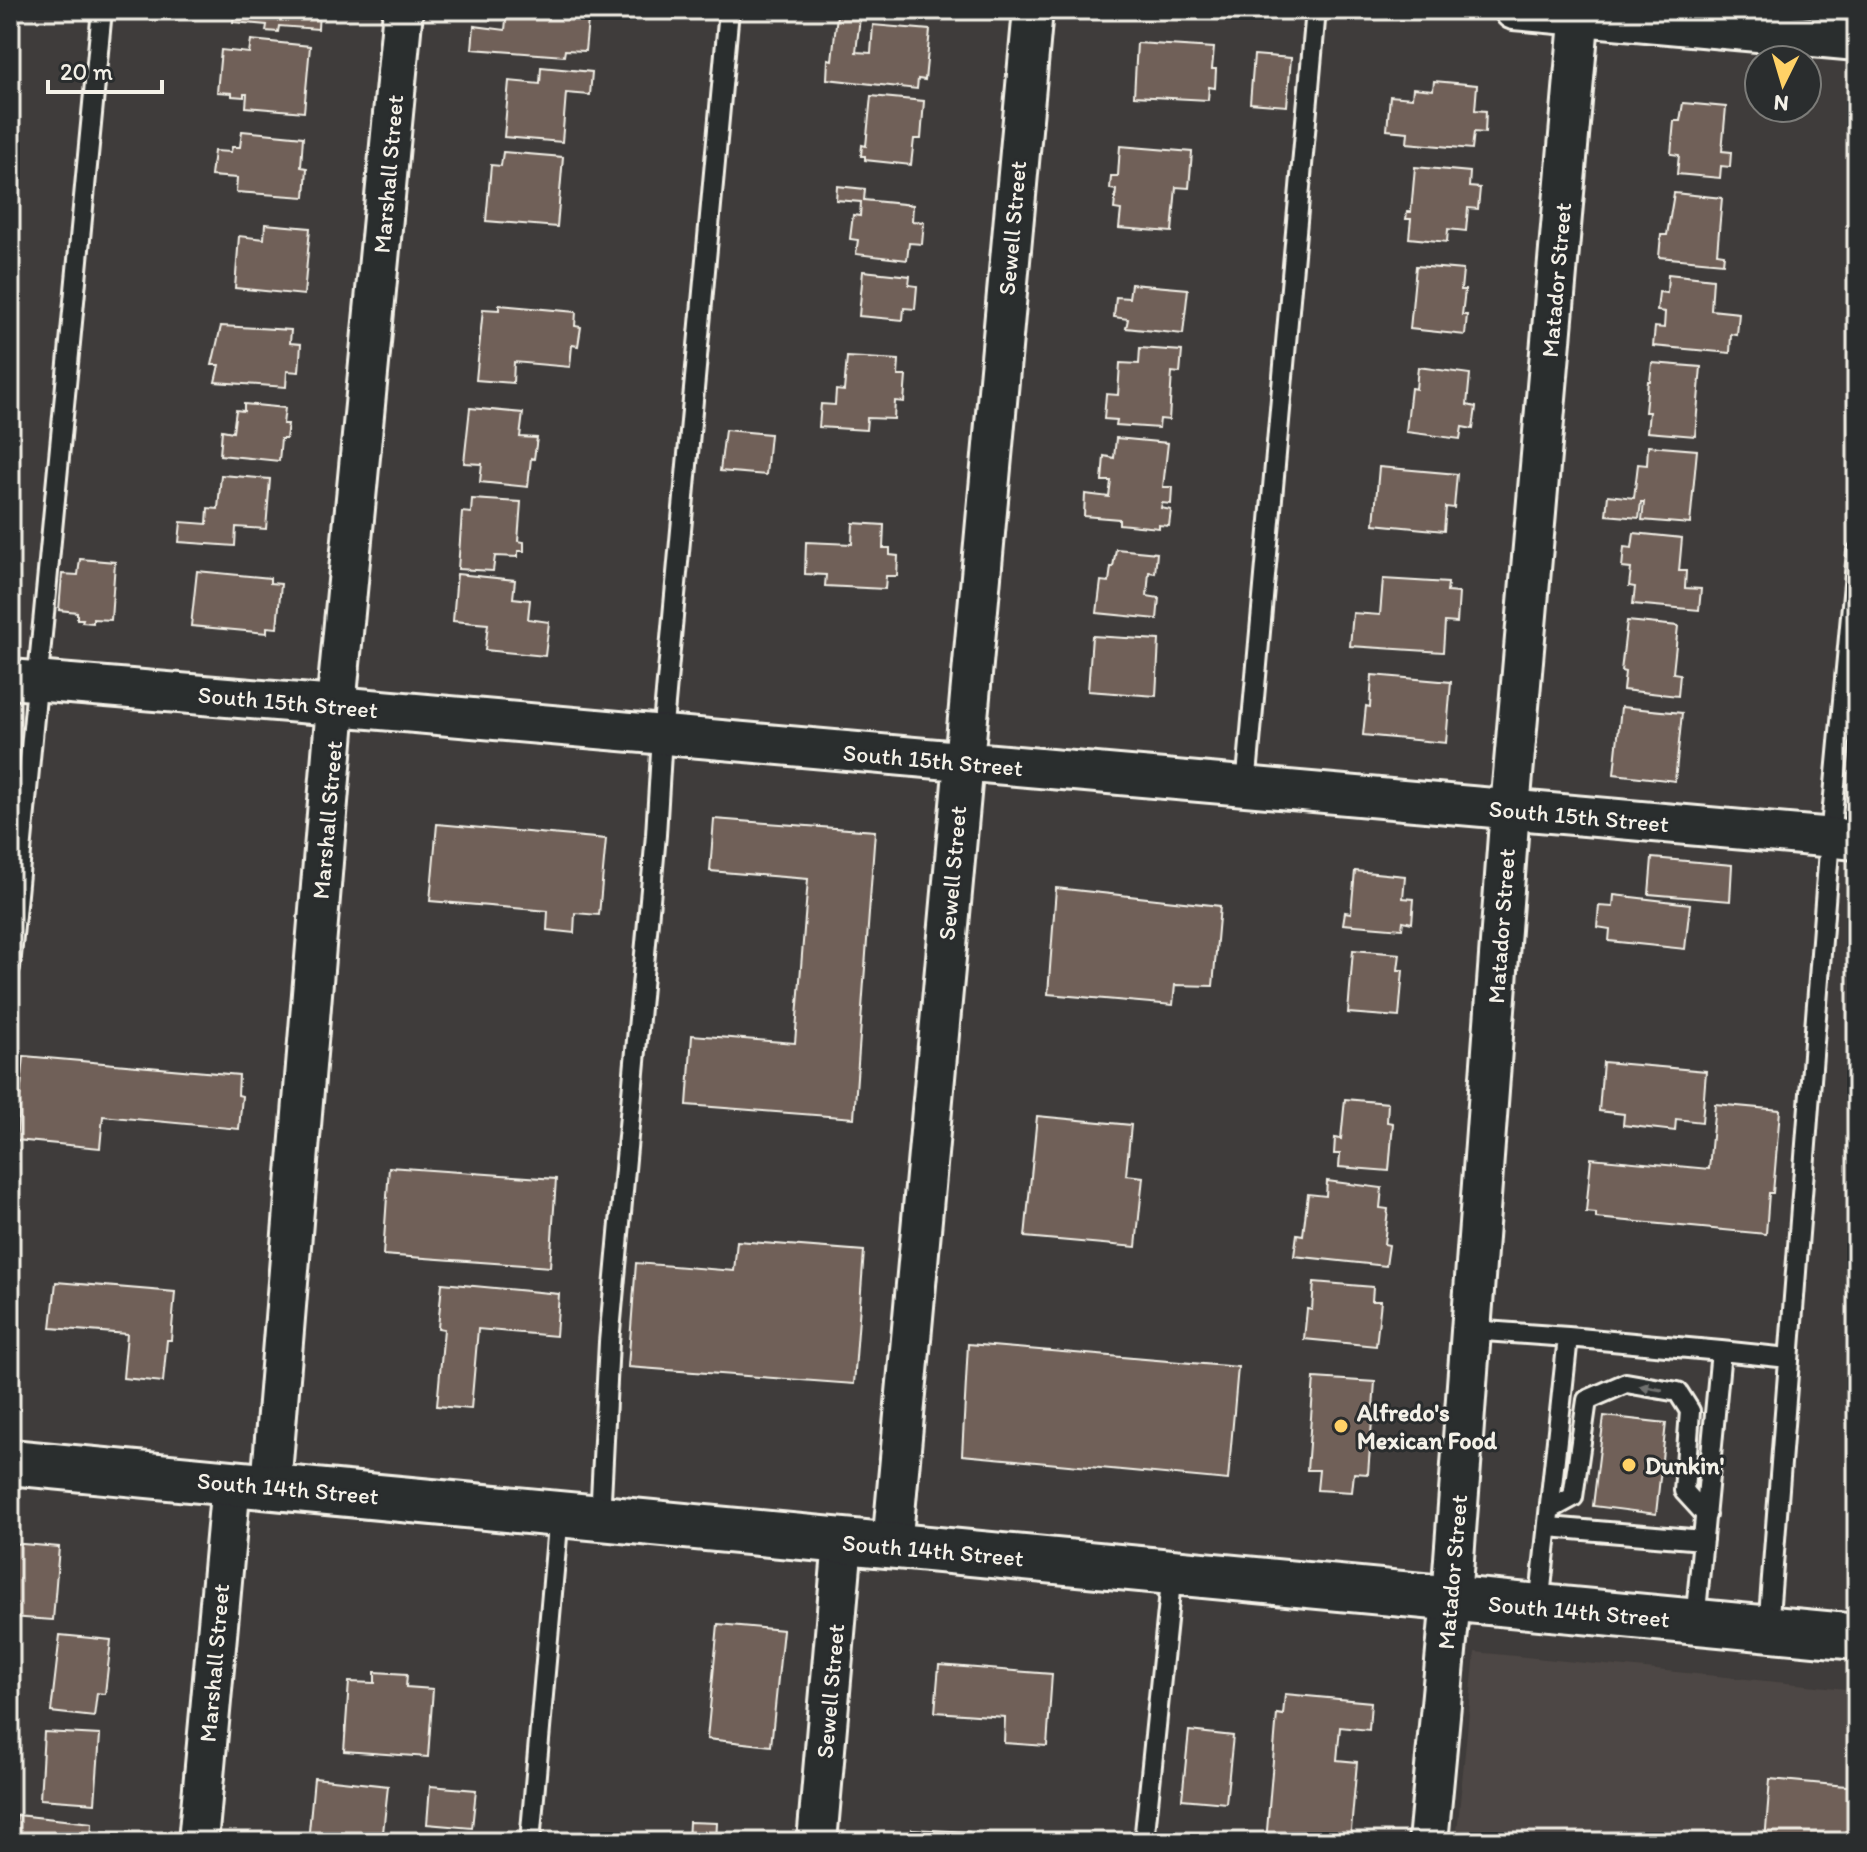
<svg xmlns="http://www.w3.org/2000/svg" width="1867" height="1852" viewBox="0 0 1867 1852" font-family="Itim,sans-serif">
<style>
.built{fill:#4e4744}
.building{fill:#706058;stroke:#f4f1e8;stroke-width:2}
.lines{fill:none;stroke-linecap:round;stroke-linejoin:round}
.lane-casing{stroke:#f4f1e8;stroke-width:24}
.street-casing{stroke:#f4f1e8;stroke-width:44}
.secondary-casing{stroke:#f4f1e8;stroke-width:50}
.lane{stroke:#2a2d2e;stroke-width:18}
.street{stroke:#2a2d2e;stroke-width:38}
.secondary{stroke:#2a2d2e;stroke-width:44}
.oneway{fill:#71726f}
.poi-dot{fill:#ffd166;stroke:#2a2d2e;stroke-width:3}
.labels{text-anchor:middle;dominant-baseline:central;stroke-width:6;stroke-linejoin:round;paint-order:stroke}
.street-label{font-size:24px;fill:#f4f1e8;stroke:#2a2d2e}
.poi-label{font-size:24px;font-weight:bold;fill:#f4f1e8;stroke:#2a2d2e;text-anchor:start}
</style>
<rect width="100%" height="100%" fill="#3f3c3b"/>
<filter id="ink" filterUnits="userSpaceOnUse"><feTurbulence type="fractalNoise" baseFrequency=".0125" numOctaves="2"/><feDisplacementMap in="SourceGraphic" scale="16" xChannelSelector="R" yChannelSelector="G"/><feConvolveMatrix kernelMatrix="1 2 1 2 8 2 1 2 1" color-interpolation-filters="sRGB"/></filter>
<g filter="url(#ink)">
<path class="built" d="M1475,1652L1857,1690V1842H1456Z"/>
<path class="building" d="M234,10H319L318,29L279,26L278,32L266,31L267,25L233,22Z
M507,10H589L585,51L565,50L564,56L472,49L474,26L505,30Z
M837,15L860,17L856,52L871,53L873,25L930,30L925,80L918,79L917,89L827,79L828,59L832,60Z
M251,40L310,46L304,112L246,107L247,94H244V97L232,96V93L217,92L221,50L249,53Z
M1137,43L1214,48L1212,69H1216L1215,88L1209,87L1208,100L1134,96Z
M1254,55L1291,58L1287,106L1250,103Z
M541,67L592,72L590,95L566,93L562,142L504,137L509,81L540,84Z
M1434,81L1477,85L1475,110L1486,111L1485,133L1474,132L1472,149L1407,143L1408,132L1387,130L1390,96L1412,98L1413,88L1433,90Z
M871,96L924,101L921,139H914L911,165L865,160V156H861L862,145L866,146Z
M1683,103L1726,107L1722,151L1731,152L1730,167L1721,166L1720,178L1677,174L1679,155L1671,154L1674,121H1680Z
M242,131L303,137L301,167L307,168L305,197L236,192L237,178L211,176L214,151L231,152L232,147H240Z
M1120,146L1192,152L1189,188L1176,187L1172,232L1119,228L1121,210L1114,209L1116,190L1110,189L1111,176H1118Z
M503,152L563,157L557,227L486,221L491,165L501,166Z
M1415,167L1470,172L1469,187L1480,188L1478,209L1468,208L1466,231L1448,229L1447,242L1409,238L1411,219H1406L1407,212H1411Z
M837,186L865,189L864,200L913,205L912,221L924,222L922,244L909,243L907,260L856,254L858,240L850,239L853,215L860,216L861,202L836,200Z
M1674,193L1722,198L1717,253L1724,254L1723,263L1659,257L1661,235H1667Z
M265,224L310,228L304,295L235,288L239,236L264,239Z
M1416,266L1463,270L1461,290H1465L1462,315H1467L1465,335L1410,329Z
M863,271L910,276L909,285L917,286L915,309L904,308L903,320L859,316Z
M1668,274L1713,279L1711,310L1739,313L1737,335L1731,334L1730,353L1653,346L1655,327L1664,328L1665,312L1657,311L1659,292L1667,293Z
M1131,284L1188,289L1183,334L1126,328L1128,319L1114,317L1116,297L1129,298Z
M499,305L576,312L575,326L581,327L578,346L572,345L570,367L514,362L513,383L476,380L483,309L499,310Z
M221,326L291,330L290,343L301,344L299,372L287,371L286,387L215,382L219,365H212Z
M1140,348L1182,351L1180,373L1172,372L1169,420L1160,419L1159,428L1116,425L1117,420L1104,419L1106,394L1118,395L1120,363L1139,364Z
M847,357L899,360L898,376H906L904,402L895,401L894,419L867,418L866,430L819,427L821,404L835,405L836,390L844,391Z
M1652,363L1701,367L1695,436L1647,432L1649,412H1645L1648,381H1650Z
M1418,367L1470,374L1467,405L1476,407L1473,429L1462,427L1460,439L1406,432L1411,388L1416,389Z
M244,404L285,408L283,424H288L286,439H281L279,461L220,455L222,430L233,432L236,410L244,411Z
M470,408L523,413L520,437L537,438L534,459L531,458L528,487L480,482L482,464L464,463Z
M725,430L770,434L766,475L720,471Z
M1116,438L1168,443L1163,487H1172L1171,504L1162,503L1161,508L1171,510L1169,526L1159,525V528L1119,524V519L1084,516L1085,494L1109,497L1111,481H1102L1104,456L1114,458Z
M1648,446L1697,450L1690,524L1642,520L1644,502H1641L1639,518L1606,515L1608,495L1634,498L1638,464L1647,465Z
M10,460L19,461L10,560Z
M1379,467L1457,474L1454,508L1446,507L1444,531L1374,524Z
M221,475L270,479L266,529L236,527L235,546L179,542L181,522L207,524L208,508L218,509Z
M472,499L521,502L518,541L524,542V551H518V557L495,556L493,571L458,569L462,512L471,513Z
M853,523L884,525L883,548H890V555L898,556L897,576H886L885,589L825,586L826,575L805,574L806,542L852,544Z
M1634,533L1682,538L1679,571H1686L1685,588L1701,589L1699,610L1633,604L1635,587L1629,586L1631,569L1622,568L1624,547L1632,548Z
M1116,549L1157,553L1155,573L1149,572L1147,596L1159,598L1157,619L1097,613L1101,581L1109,582L1111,567H1113Z
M80,559L115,562L111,620L93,619V623L82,622L83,619H77V612L59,610L62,574L78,575Z
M197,571L270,578V583L281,584L277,628L267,627V633L191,626Z
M457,574L515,580L513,598L530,600L528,619L549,622L545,656L485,650L488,624L453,621Z
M1383,579L1448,583L1447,592L1459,593L1457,623L1445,622L1443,652L1350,646L1353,613L1380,615Z
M1627,621L1678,626L1673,673L1680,674L1678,696L1623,690L1625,672L1621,671Z
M1092,636L1159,640L1156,696L1088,691Z
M1372,675L1451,682L1446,743L1363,735L1366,706L1370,707Z
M1621,707L1682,713L1675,781L1614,774Z
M714,819L875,831L854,1118L687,1105L692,1035L795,1043L808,879L710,871Z
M437,824L606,839L599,915L575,913L574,933L547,930L548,911L430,901Z
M1652,858L1732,865L1730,901L1649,894Z
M1355,871L1405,876L1403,898L1414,899L1412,923L1403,921L1402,929L1343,924L1345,912L1351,913Z
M1056,888L1220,906L1213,986L1175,985L1173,1005L1048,994Z
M1614,895L1690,904L1685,949L1609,941L1610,929L1597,927L1599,906L1613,907Z
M1353,950L1400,954L1398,970H1403L1399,1017L1348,1013Z
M24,1056L239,1075L238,1095L242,1096L239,1129L103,1116L100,1148L16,1140Z
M1603,1062L1706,1071L1702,1122L1676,1119L1675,1131L1623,1125L1624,1114L1599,1111Z
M1345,1099L1388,1103L1387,1122L1393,1123L1389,1171L1339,1167L1340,1154H1334L1335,1138L1341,1139Z
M1715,1104L1780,1110L1773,1193H1769L1766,1234L1596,1218V1213L1586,1212L1591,1158L1709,1169Z
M1037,1116L1131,1125L1126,1175L1143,1177L1136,1247L1025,1237Z
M389,1167L556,1179L550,1267L383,1255Z
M1327,1181L1382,1188L1380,1208L1388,1209L1384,1244L1389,1245L1386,1266L1294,1256L1297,1234L1303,1235L1308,1194L1326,1196Z
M737,1241L864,1251L854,1384L628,1367L636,1263L734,1271Z
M56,1282L175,1292L171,1340H167L163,1382L123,1378L127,1334L51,1328Z
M1314,1282L1373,1287L1372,1301H1381L1376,1346L1304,1339L1307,1309L1312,1310Z
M442,1283L559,1294L556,1336L478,1329L471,1409L437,1406L444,1329L438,1328Z
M968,1344L1238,1367L1228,1480L962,1455Z
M1314,1378L1375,1382L1368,1474L1354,1473L1352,1492L1317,1490L1319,1470H1307Z
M1604,1416L1666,1423L1656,1514L1593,1506Z
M10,1543L59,1547L53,1620L10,1617Z
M718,1624L783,1630L771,1746L707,1739Z
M60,1635L111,1640L105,1694L97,1693L94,1717L51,1712Z
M939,1665L1052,1674L1047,1746L1004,1743L1005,1717L935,1712Z
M375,1672L407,1674L406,1687L433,1689L428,1757L344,1751L349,1682L375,1683Z
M1285,1694L1371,1702L1369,1730L1340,1727L1337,1760L1357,1762L1350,1842H1266L1277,1714L1283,1715Z
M1189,1731L1233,1736L1226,1803L1182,1799Z
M44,1732L100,1735L95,1803L40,1799Z
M314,1778L388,1786L382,1842H308Z
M1770,1779L1857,1787V1842H1765Z
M430,1786L476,1790L472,1828L427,1824Z
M17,1815L92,1823L91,1842H14Z
M689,1822L717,1823L716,1842H688Z
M912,1829L969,1832V1842H911Z"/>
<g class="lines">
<g class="lane-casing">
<path id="lane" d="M1246,787L1316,10
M10,967L102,10
M1471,1330L1568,1337
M1721,1351L1789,1358
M1551,1509L1573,1497L1587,1400L1626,1383L1678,1392L1690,1411L1684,1491L1706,1515
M600,1518L609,1342L656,835L662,736L729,10
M1549,1527L1703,1540
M1539,1607L1568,1337L1721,1351L1695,1622
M1768,1629L1830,838L1857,552
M530,1842L559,1514
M1144,1842L1172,1572"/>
</g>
<g class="street-casing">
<path id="street" d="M1514,10L1857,41
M10,679L336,706L1857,840
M271,1486L336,706L403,10
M892,1546L1033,10
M198,1842L231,1483
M817,1842L843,1541
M1428,1842L1451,1599L1510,809L1580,10"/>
</g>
<g class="secondary-casing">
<path id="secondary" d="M10,1462L1857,1637"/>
</g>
<use href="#lane" class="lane"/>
<use href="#street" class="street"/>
<use href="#secondary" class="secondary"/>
</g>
<defs><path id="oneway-solid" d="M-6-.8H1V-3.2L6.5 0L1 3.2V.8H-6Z" transform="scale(2)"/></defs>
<use class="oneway" href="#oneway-solid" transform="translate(1651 1388) rotate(-170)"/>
</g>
<g class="poi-dot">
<circle cx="1341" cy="1426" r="8"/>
<circle cx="1629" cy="1465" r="8"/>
</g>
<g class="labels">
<g class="street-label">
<text transform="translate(388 174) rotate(-85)">Marshall Street</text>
<text transform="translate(1012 228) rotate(-85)">Sewell Street</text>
<text transform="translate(1556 280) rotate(-85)">Matador Street</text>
<text transform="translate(288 702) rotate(5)">South 15th Street</text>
<text transform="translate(933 760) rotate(5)">South 15th Street</text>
<text transform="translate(1579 816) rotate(5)">South 15th Street</text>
<text transform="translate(327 820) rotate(-85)">Marshall Street</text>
<text transform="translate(952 873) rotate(-85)">Sewell Street</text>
<text transform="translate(1501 926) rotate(-86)">Matador Street</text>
<text transform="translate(288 1488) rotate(5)">South 14th Street</text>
<text transform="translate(933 1550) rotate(5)">South 14th Street</text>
<text transform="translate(1452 1572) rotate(-85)">Matador Street</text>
<text transform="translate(1579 1611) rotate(5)">South 14th Street</text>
<text transform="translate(214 1663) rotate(-85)">Marshall Street</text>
<text transform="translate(830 1691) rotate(-85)">Sewell Street</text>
</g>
<g class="poi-label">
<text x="1357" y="1412">Alfredo's<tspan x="1357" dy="28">Mexican Food</tspan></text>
<text x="1645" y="1465">Dunkin'</text>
</g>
</g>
<rect width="1867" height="1852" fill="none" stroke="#2a2d2e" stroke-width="40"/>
<rect x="20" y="20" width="1827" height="1812" fill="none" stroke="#f4f1e8" stroke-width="3" filter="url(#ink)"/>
<g transform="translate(1783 84) rotate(185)"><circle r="38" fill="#2a2d2e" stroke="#7b7b78" stroke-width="2"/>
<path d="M0-6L14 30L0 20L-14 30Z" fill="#ffd166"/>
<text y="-12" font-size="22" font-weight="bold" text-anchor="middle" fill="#f4f1e8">N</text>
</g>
<path d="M48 80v12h114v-12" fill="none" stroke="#f4f1e8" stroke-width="4"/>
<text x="60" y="80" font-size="24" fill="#f4f1e8" stroke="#2a2d2e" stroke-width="6" paint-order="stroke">20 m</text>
</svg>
